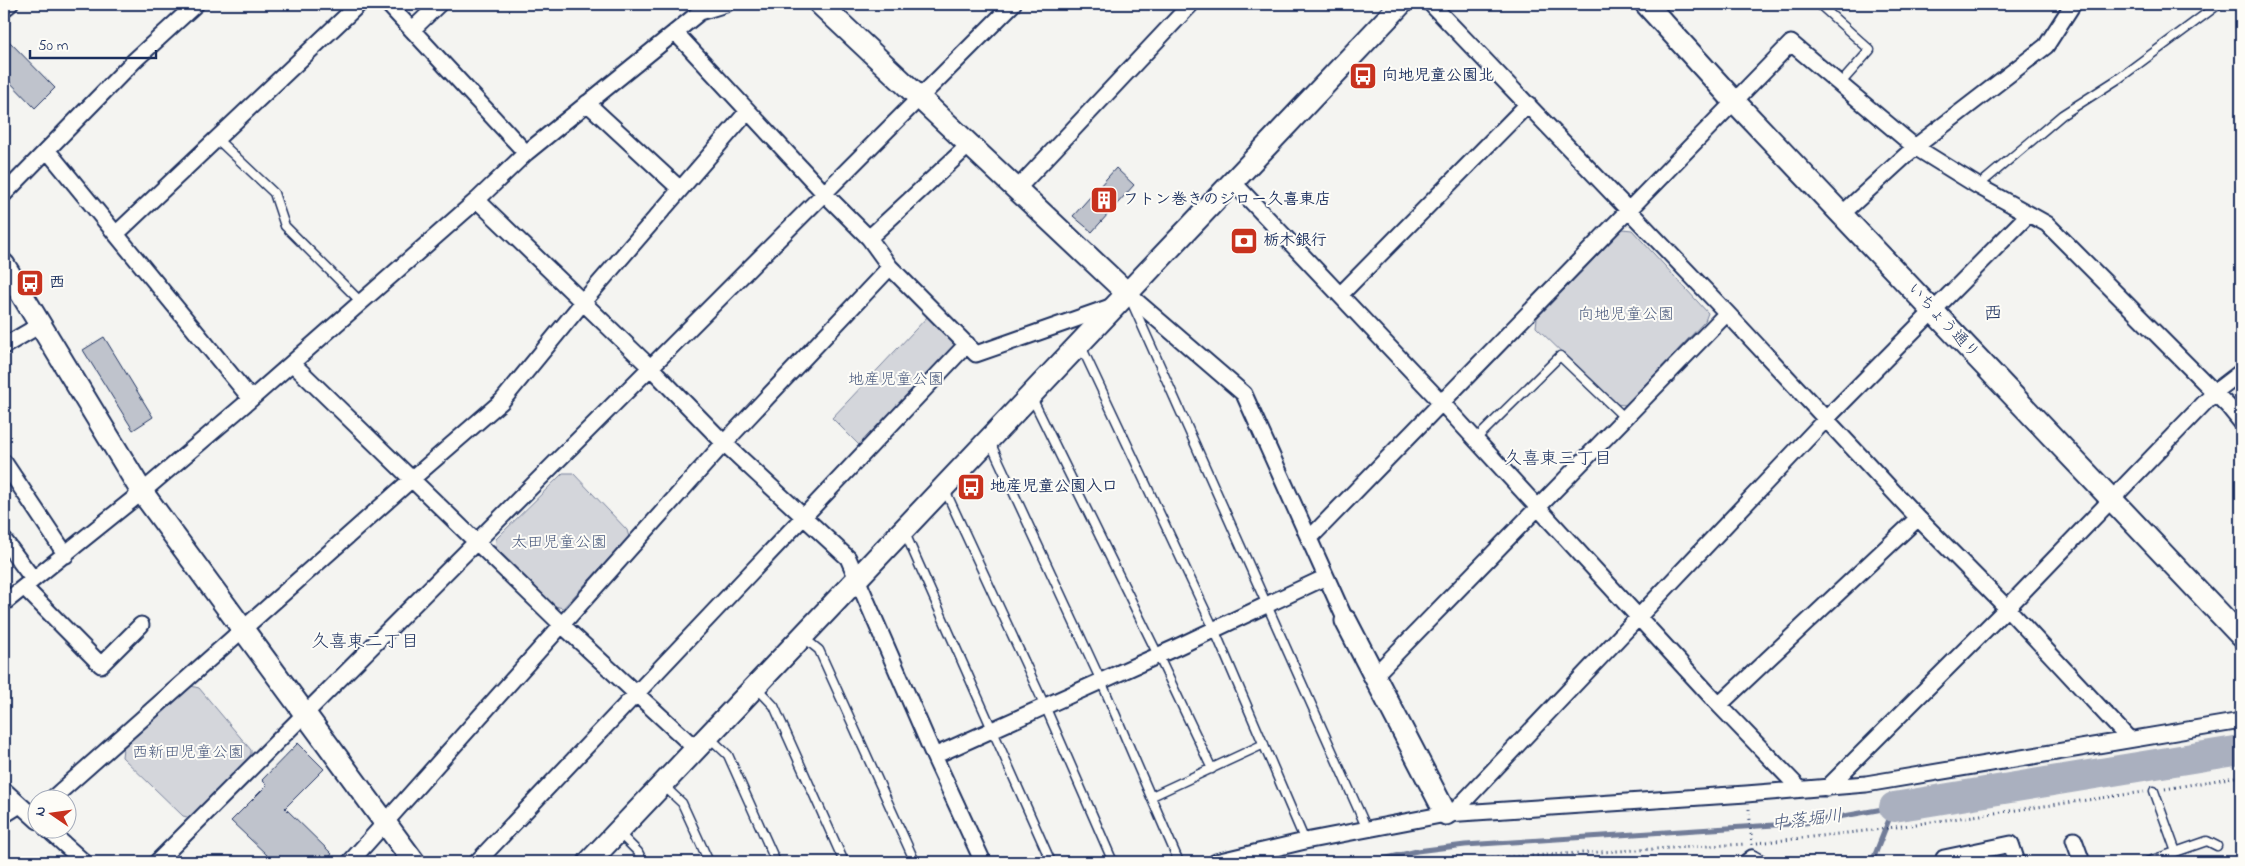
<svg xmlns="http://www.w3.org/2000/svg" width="2245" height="866" viewBox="0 0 2245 866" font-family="'Indie Flower','Klee One',sans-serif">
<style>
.green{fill:#d4d6db;stroke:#78829c}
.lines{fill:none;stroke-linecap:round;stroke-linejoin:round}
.stream{stroke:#717c98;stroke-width:5}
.river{stroke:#aab0bf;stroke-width:30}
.building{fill:#bfc3cc;stroke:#1b2f5e}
.lane-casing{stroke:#1b2f5e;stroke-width:11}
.street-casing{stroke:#1b2f5e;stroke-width:19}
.secondary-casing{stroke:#1b2f5e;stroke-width:25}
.path{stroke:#1b2f5e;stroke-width:3;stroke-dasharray:1 4;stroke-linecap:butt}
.lane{stroke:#fdfcf7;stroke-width:8}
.street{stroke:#fdfcf7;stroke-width:15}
.secondary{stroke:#fdfcf7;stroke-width:21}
.labels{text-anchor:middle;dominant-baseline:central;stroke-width:4;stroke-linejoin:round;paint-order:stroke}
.poi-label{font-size:16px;font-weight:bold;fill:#1b2f5e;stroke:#fdfcf7;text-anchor:start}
.park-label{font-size:16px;fill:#49597d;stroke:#fdfcf7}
.street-label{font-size:16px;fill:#1b2f5e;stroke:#fdfcf7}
.neighbourhood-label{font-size:18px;fill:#1b2f5e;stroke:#fdfcf7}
.water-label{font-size:18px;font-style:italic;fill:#46567b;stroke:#fdfcf7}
.quarter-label{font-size:19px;fill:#1b2f5e;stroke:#fdfcf7}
</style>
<rect width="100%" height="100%" fill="#f4f4f1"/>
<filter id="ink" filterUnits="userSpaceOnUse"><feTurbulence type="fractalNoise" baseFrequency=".02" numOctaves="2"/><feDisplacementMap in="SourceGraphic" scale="10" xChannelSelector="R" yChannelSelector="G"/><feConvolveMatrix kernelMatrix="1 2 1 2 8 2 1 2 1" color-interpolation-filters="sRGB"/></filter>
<g filter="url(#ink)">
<path class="green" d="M1623,229L1632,230L1708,313L1705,321L1626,405L1615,404L1536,327L1537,318Z
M930,314L956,343L952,352L861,447L832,418Z
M563,473H573L627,530L629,537L563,608L555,606L495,547L496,539Z
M191,686L199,688L251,750V757L191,818L183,816L122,757L123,748Z"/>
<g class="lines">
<path class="stream" d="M1370,862L1417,851L1465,845L1805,823L1894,807
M1872,862L1894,807"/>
<path class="river" d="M1894,807L2241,750"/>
</g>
<path class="building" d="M4,36L55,88L35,108L4,76Z
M1116,168L1134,185L1092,232L1073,216Z
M104,337L153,417L133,430L83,350Z
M298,743L324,769L285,808L332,854L325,862H272L266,856L267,855L231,821L267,785L262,780Z"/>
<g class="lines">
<g class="lane-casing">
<path id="lane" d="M1819,4L1870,50L1840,84
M217,139L274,193L285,226L360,301
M1978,186L2062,115L2118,79L2219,4
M1132,303L1367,829
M1081,346L1214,629L1305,841
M1032,398L1158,655L1212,769
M1475,440L1560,356L1626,419
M990,442L1101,681L1179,862
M945,490L1045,706L1113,862
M905,533L1051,862
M803,637L819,650L915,862
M756,687L774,706L844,862
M710,738L728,755L776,862
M664,786L682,803L709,862
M2154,791L2176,852
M1152,796L1264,744
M619,833L638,852L643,862
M2147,862L2207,841L2217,846"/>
</g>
<g class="street-casing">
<path id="street" d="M388,4L526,153
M1431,4L1727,313L1918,518L2007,608L2129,739
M4,9L10,4
M412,30L439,4
M675,32L824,193L869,238L890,267L976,354L1113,306
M587,103L680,189
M47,150L251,399
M1233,182L1442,403L1719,705L1800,789
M1017,189L1191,4
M4,194L135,60L196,4
M477,200L651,368L724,443L848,558L934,756L983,862
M1842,214L1915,147L2046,46L2073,4
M116,234L359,4
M869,238L970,144
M1128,294L1244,394L1346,621
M1340,295L1528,104
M4,346L40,325
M292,363L562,625L696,749
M4,462L66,555
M1309,539L1791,43L1915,147L1978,186L2047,224L2228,406L2241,422
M4,540L33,579
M24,587L101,665L141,625
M4,603L142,492L251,399L477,200L526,153L700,12L726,4
M1374,676L1727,313
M1719,705L1918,518
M934,756L1177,647L1326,577
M1827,788L2007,608L2215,392L2241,372
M4,790L38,821
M53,798L412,479L502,401L583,302L748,111
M1452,814L1826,419L2029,214
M4,815L20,805
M46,828L84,862
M2074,840L2082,862
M157,862L1013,4
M350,862L724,443L890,267
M477,862L967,344
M1216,862L1305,841L1446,814L1746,794L1866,784L2241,721
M1747,862L1752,858L1759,862
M1945,862L1944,858L2011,844L2017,862"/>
</g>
<g class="secondary-casing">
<path id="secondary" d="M820,4L1128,294
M1646,4L1734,101L2241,636
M4,265L142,492L414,862
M1346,621L1446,814
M589,862L1401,4"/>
</g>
<path class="path" d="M2165,789L2241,776
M1749,809L1752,845
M1757,843L1874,830L2144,792
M1457,862L1491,858L1745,844"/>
<use href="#lane" class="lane"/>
<use href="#street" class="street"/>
<use href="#secondary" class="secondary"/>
</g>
</g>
<defs>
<g id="bus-square" transform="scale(1.4375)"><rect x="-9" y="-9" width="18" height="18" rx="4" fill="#c8321e" stroke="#fdfcf7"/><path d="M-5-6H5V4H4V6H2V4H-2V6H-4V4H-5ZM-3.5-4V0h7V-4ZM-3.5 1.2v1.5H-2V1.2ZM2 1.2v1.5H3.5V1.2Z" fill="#fff"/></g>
<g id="building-square" transform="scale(1.4375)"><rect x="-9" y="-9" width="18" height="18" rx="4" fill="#c8321e" stroke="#fdfcf7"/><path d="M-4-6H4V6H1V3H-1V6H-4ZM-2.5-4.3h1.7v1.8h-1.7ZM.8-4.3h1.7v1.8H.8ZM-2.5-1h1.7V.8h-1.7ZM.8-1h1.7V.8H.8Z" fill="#fff"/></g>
<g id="bank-square" transform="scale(1.4375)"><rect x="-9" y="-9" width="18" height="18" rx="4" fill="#c8321e" stroke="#fdfcf7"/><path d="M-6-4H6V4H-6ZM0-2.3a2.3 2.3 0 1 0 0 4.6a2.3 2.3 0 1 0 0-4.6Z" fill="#fff"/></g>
</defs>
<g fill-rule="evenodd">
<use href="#bus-square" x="1363" y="76"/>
<use href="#building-square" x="1104" y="200"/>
<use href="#bank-square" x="1244" y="241"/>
<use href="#bus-square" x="30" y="283"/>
<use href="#bus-square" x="971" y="487"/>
</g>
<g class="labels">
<g class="poi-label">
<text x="1382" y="76">向地児童公園北</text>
<text x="1123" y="200">フトン巻きのジロー久喜東店</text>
<text x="1263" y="241">栃木銀行</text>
<text x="49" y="283">西</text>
<text x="990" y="487">地産児童公園入口</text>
</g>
<g class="park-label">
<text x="1626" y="315">向地児童公園</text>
<text x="896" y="380">地産児童公園</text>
<text x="559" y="543">太田児童公園</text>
<text x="188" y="753">西新田児童公園</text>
</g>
<g class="street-label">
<text transform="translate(1943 321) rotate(47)">いちょう通り</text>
</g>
<g class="neighbourhood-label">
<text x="1558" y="460">久喜東三丁目</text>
<text x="365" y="643">久喜東二丁目</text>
</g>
<g class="water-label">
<text transform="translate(1807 821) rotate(-7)">中落堀川</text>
</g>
<g class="quarter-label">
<text x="1993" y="314">西</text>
</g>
</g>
<rect width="2245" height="866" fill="none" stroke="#fdfcf7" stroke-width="20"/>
<rect x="10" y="10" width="2225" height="846" fill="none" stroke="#1b2f5e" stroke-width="2" filter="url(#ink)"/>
<g transform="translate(52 814) rotate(283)"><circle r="24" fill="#fdfcf7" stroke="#a3aaba"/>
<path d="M0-4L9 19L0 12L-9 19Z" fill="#c8321e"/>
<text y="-8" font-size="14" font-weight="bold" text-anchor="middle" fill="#1b2f5e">N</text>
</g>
<path d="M30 50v8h126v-8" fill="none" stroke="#1b2f5e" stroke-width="2.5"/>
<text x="38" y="50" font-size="15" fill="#1b2f5e" stroke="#fdfcf7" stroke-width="4" paint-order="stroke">50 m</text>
</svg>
